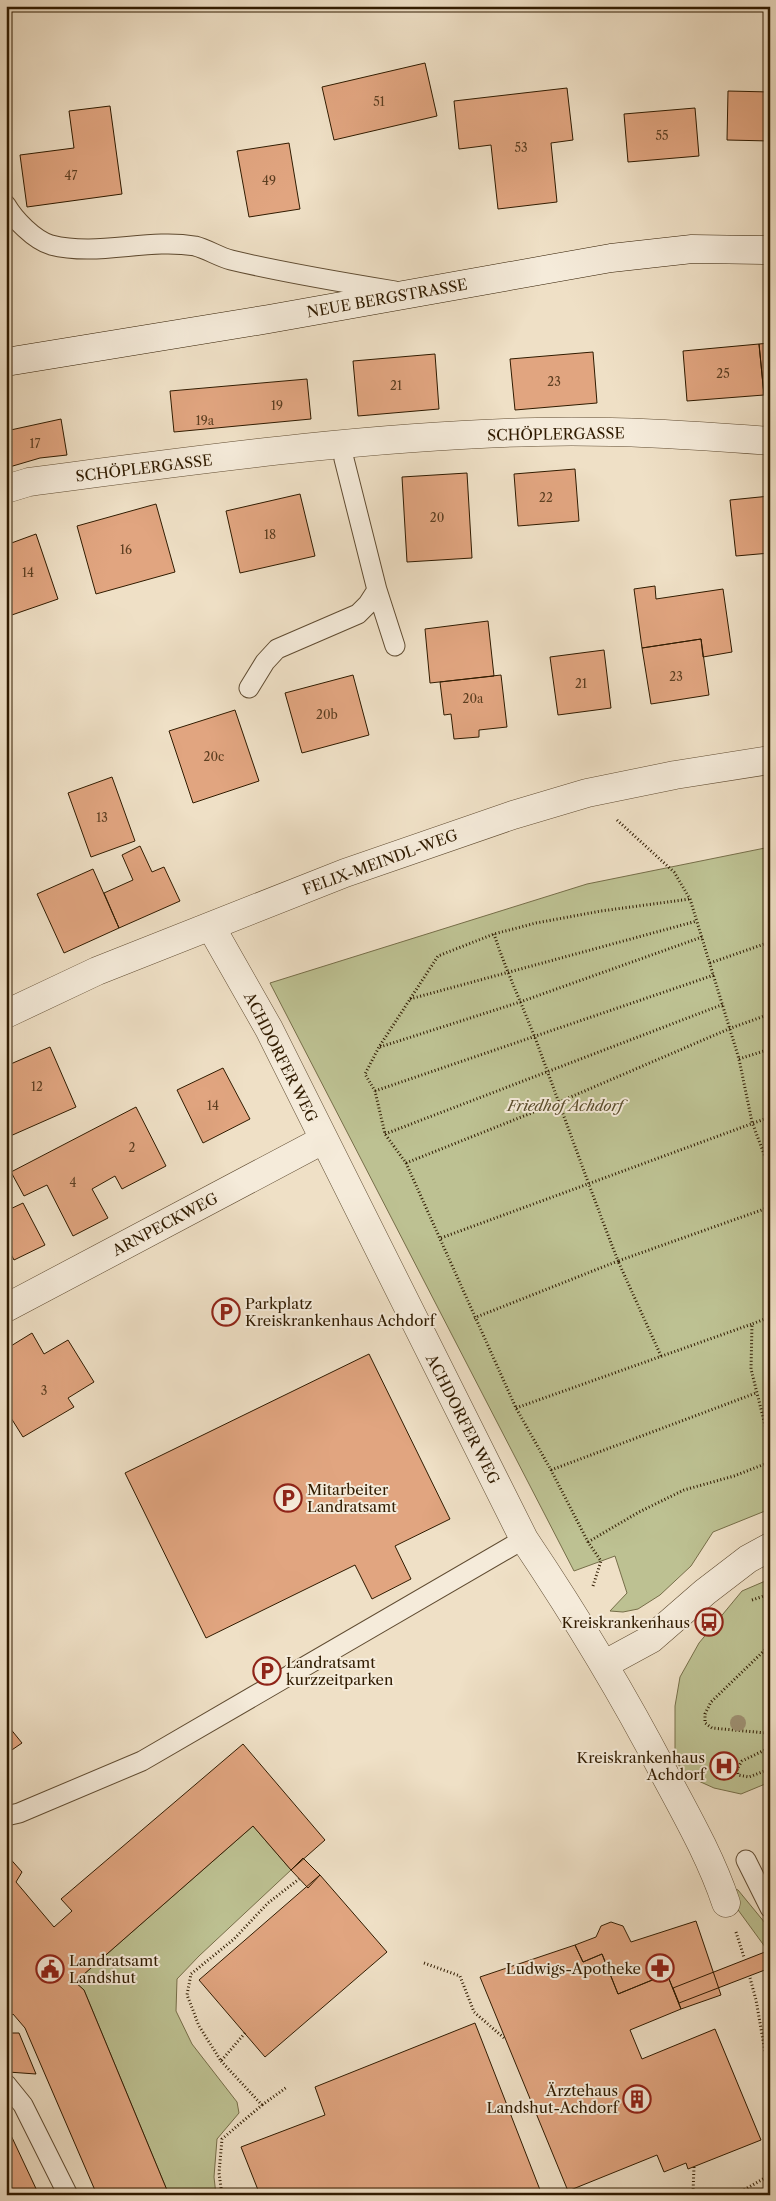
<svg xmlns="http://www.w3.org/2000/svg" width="776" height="2201" viewBox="0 0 776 2201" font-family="'Libre Caslon Text',serif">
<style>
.green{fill:#bdc192;stroke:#766e49}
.building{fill:#e1a580;stroke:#301b00}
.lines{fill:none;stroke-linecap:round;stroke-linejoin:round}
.lane-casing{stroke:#604c32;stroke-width:21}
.street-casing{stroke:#604c32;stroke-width:29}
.secondary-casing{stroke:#301b00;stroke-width:29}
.path{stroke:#301b00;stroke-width:3;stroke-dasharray:1 2.5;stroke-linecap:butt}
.lane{stroke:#f5ebda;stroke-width:19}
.street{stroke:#f5ebda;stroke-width:28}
.secondary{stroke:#f5ebda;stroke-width:28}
.tree{fill:#9d8f71}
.labels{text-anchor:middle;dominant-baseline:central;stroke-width:4;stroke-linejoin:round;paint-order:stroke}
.number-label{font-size:12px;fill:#5c3e20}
.street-label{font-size:15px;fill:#301b00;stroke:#f5ebda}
.park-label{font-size:15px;font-style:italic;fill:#5a4d2c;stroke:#f5ebda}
.poi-label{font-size:15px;fill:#301b00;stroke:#f5ebda;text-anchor:start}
</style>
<rect width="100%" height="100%" fill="#efe0c6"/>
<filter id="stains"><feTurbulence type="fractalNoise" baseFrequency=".004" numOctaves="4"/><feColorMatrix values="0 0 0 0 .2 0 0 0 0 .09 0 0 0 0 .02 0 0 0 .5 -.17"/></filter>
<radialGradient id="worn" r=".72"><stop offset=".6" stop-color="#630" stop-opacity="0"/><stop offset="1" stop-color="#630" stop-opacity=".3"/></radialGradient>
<path class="green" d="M770,847V1509L713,1532L691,1566L660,1595L638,1609L623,1612L610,1611L627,1593L615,1556L574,1571L270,983L587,884Z
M770,1579V1782L741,1794L714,1788L683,1774L675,1757V1706L680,1677L699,1643L742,1591Z
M253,1826L291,1870L199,1956L177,1979L176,2011L192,2044L237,2102L239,2113L217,2139L214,2177L216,2195H169L84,1990L75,1982Z
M733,1888L738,1890L770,1929V1950L768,1951L733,1903Z"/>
<path class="building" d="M425,63L437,116L334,140L322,87Z
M567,88L573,140L551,143L557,202L498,209L491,145L459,149L454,101Z
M728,91L770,92V141L727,140Z
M110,106L122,194L27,207L20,155L74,148L69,111Z
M695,108L699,156L628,162L624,114Z
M289,143L300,209L249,217L237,151Z
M770,343V395H764L759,344Z
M759,344L764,395L687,401L683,351Z
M593,352L597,403L515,410L510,359Z
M435,354L439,409L358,416L353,361Z
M307,379L311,419L174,432L170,391Z
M61,419L67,455L40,458L6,468V431Z
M575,469L579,521L518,526L514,474Z
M467,473L472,558L407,562L402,477Z
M300,494L315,556L240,573L226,511Z
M770,496V553L736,556L730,500Z
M156,504L175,572L96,594L77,526Z
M36,534L58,599L6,617V545Z
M655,586L656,599L723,589L732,652L703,657L701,639L642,648L634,589Z
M488,621L494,676L430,683L425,629Z
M701,639L709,695L651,704L642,648Z
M604,650L611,708L558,715L550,657Z
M353,675L369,735L302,753L285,693Z
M501,675L507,727L479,730V737L454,739L451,714L444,715L440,682Z
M235,710L259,781L193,803L169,731Z
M112,777L135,841L91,857L68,793Z
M140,846L152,872L164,867L180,901L119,928L104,893L133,880L122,855Z
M93,869L119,928L64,953L37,894Z
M50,1047L76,1107L8,1137L6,1066Z
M223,1068L250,1119L203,1143L177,1090Z
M136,1107L166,1166L122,1189L115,1176L92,1189L108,1218L73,1236L47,1185L24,1196L11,1172Z
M23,1203L45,1245L14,1260L6,1245V1211Z
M32,1333L44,1354L68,1340L94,1382L68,1398L74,1407L23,1437L6,1410V1349Z
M369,1354L450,1519L395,1546L411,1579L372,1599L355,1565L206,1638L125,1473Z
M9,1727L22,1743L6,1754V1729Z
M243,1744L325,1840L291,1870L253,1826L75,1982L84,1990L169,2195H97L25,2028L13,2014L6,2020V1854L22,1872L16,1882L54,1927L72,1911L61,1899Z
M303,1858L320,1875L308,1888L291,1870Z
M320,1875L387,1952L265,2057L199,1980Z
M696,1921L721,1995L681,2009L667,1974L618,1994L602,1954L583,1962L575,1945L596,1937L601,1926L611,1922L623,1926L631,1942Z
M575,1945L583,1962L602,1954L618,1994L667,1974L681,2009L630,2030L642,2059L715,2029L761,2140L688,2169L686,2163L664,2172L657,2155L568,2191L480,1977Z
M770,1950V1968L679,2003L673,1988Z
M475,2023L542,2195H260L241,2147L325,2115L315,2087Z
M6,2033H19L36,2074L8,2072L6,2068Z
M8,2129L39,2195H6V2130Z"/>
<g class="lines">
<g class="lane-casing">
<path id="lane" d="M6,205C14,219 34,240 51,245C98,257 147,238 195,246C207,249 219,257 231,260C285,273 340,282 395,291
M377,590L395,646
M249,688L265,662L277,649L358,614L368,604L377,590L344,459L343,444
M6,1816L19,1813L142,1761L524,1539
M746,1860L770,1908
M6,2084L23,2105L68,2195"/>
</g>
<g class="street-casing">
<path id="street" d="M6,489L29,482C197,460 366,436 536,432C614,430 692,435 770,441
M211,927L269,1029L524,1539C575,1615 622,1692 664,1773C687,1816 711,1858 726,1903
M6,1014L97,971L345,873L513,815L587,793L675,775L770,760
M6,1308L323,1140
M605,1664L651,1639L705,1592L748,1559L770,1547"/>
</g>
<g class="secondary-casing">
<path id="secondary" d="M6,362L269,319L611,258L692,249L770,250"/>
</g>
<path class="path" d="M617,820L674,872L690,899L739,1059L752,1122L770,1170
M710,963L770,942
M410,999L697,921
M380,1047L520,1002L702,937
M739,1059L770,1049
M375,1091L714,975
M385,1134L724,1004
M406,1163L559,1102L731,1028L770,1014
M441,1238L770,1117
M770,1317L752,1324L751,1369L770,1445
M474,1318L618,1261C590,1189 564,1116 537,1043C523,1006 506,971 494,934
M661,1356L618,1261L770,1207
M516,1408L752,1324
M551,1470L756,1393
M588,1542L639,1512L684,1490L734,1476L770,1462
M593,1586L601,1561L588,1542L551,1470L516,1408L406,1163L385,1134L375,1091L365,1074L379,1047L438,956L494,934L536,923L601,911L690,899
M752,1600L770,1594
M770,1645L711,1702L705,1714V1723L712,1728L766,1733L770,1736
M770,1746L767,1749L742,1761L737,1769L738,1775L749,1777L770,1769
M736,1932L744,1957
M424,1963L460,1976L474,2012L504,2038
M750,1978L756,2000L770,2080
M245,2033L221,2061L199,2026L187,1995L191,1974L234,1939L268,1903L299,1879
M221,2061L262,2105L222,2139L219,2173L222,2195
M262,2105L287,2087
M694,2167L693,2192L695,2195
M735,2195L770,2175"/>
<use href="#lane" class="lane"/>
<use href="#street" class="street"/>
<use href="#secondary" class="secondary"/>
</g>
<circle class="tree" cx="738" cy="1723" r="8"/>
<defs>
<g id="parking-ring" transform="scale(1.4375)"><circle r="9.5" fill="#f5ebda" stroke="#8f2418" stroke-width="1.5"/><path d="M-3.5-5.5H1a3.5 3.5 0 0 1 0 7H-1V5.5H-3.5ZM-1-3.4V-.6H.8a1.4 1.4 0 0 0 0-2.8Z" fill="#8f2418"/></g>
<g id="bus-ring" transform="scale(1.4375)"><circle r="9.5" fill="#f5ebda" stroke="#8f2418" stroke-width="1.5"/><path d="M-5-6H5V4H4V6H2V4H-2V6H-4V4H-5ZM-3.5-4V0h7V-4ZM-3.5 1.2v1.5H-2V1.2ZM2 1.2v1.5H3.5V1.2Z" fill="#8f2418"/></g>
<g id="hospital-ring" transform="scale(1.4375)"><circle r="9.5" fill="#f5ebda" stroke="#8f2418" stroke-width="1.5"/><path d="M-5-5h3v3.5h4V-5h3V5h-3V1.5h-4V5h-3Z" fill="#8f2418"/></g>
<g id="pharmacy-ring" transform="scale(1.4375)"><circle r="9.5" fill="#f5ebda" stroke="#8f2418" stroke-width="1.5"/><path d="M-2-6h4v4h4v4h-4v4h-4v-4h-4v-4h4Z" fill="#8f2418"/></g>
<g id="civic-ring" transform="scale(1.4375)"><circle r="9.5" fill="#f5ebda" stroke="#8f2418" stroke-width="1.5"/><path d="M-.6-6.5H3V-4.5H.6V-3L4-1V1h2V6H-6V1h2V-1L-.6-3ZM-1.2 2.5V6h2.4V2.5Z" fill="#8f2418"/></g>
<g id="building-ring" transform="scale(1.4375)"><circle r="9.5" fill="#f5ebda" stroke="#8f2418" stroke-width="1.5"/><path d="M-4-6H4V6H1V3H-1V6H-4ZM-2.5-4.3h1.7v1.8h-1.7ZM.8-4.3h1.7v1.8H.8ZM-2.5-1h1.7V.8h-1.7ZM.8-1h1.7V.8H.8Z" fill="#8f2418"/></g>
</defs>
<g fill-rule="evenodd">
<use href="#parking-ring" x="226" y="1312"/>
<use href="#parking-ring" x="288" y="1498"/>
<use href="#bus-ring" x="709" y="1622"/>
<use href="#parking-ring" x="267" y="1671"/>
<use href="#hospital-ring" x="724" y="1766"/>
<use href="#pharmacy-ring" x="660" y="1968"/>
<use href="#civic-ring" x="50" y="1969"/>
<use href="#building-ring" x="637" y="2099"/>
</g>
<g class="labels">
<g class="number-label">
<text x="379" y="101">51</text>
<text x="662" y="135">55</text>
<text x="521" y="147">53</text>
<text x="71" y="175">47</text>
<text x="269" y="180">49</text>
<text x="723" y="373">25</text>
<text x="554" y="381">23</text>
<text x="396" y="385">21</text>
<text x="277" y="405">19</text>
<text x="205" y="420">19a</text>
<text x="35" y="443">17</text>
<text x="546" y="497">22</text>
<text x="437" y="517">20</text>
<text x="270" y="534">18</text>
<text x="126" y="549">16</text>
<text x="28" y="572">14</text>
<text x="676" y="676">23</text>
<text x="581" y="683">21</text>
<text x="473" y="698">20a</text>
<text x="327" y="714">20b</text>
<text x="214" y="756">20c</text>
<text x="102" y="817">13</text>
<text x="37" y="1086">12</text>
<text x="213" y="1105">14</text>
<text x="132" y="1147">2</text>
<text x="73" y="1182">4</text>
<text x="44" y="1390">3</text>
</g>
<g class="street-label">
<text transform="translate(387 298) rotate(-10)">NEUE BERGSTRASSE</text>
<text transform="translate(556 434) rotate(-1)">SCHÖPLERGASSE</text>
<text transform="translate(144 468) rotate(-7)">SCHÖPLERGASSE</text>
<text transform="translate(380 862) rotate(-20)">FELIX-MEINDL-WEG</text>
<text transform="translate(281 1057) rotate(63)">ACHDORFER WEG</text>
<text transform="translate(165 1224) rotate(-28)">ARNPECKWEG</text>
<text transform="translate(463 1419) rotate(63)">ACHDORFER WEG</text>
</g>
<g class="park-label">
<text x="565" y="1105">Friedhof Achdorf</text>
</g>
<g class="poi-label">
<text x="245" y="1303">Parkplatz<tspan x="245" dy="17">Kreiskrankenhaus Achdorf</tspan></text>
<text x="307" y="1489">Mitarbeiter<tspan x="307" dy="17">Landratsamt</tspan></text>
<text x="690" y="1622" text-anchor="end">Kreiskrankenhaus</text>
<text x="286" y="1662">Landratsamt<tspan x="286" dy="17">kurzzeitparken</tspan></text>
<text x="705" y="1757" text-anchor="end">Kreiskrankenhaus<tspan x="705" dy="17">Achdorf</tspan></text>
<text x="69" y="1960">Landratsamt<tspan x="69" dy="17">Landshut</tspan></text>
<text x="641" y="1968" text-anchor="end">Ludwigs-Apotheke</text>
<text x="618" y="2090" text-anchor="end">Ärztehaus<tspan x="618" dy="17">Landshut-Achdorf</tspan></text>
</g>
</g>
<rect width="776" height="2201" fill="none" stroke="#efe0c6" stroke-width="25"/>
<rect x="8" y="8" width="761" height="2186" fill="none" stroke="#301b00" stroke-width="2.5"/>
<rect x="12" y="12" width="751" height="2176" fill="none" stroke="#301b00"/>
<rect width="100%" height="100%" filter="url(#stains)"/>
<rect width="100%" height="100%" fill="url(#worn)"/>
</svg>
